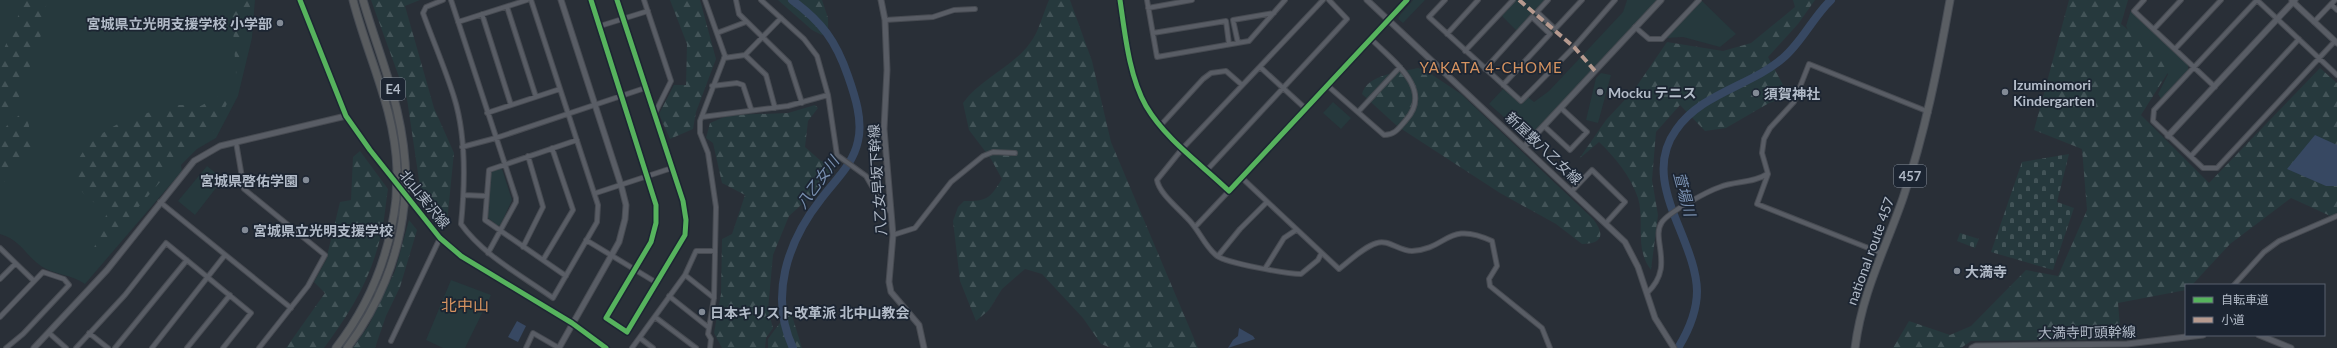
<svg xmlns="http://www.w3.org/2000/svg" width="2337" height="348" viewBox="0 0 2337 348" font-family="Lato,'Noto Sans JP',sans-serif">
<style>
.green{fill:#26393d}
.forest{fill:url(#forest-firs)}
.cemetery{fill:url(#cemetery-stones)}
.water{fill:#374862}
.lines{fill:none;stroke-linecap:round;stroke-linejoin:round}
.river{stroke:#374862;stroke-width:8}
.minor-casing{stroke:#474b52;stroke-width:6}
.tertiary-casing{stroke:#474b52;stroke-width:7}
.trunk-casing{stroke:#464b53;stroke-width:9}
.motorway-casing{stroke:#464b53;stroke-width:9}
.minor{stroke:#595d65;stroke-width:4}
.tertiary{stroke:#595d65;stroke-width:5}
.trunk{stroke:#5a5e63;stroke-width:7}
.motorway{stroke:#595c5f;stroke-width:7}
.motorway-bridge-casing{stroke:#464b53;stroke-width:9;stroke-linecap:butt}
.motorway-bridge{stroke:#595c5f;stroke-width:7}
.quiet{stroke:#b69a8f;stroke-width:4;stroke-dasharray:8 4;stroke-linecap:butt}
.cycleway-casing{stroke:#1c2532;stroke-width:8}
.cycleway{stroke:#56b35d;stroke-width:5}
.poi-dot{fill:#828a95;stroke:#1c2532;stroke-width:1.5}
.labels{text-anchor:middle;dominant-baseline:central;stroke-width:3.5;stroke-linejoin:round;paint-order:stroke}
.shield{fill:#1c2532;stroke:#858e9b;stroke-width:1}
.shield-label{font-size:13px;font-weight:bold;fill:#b2bbc8}
.poi-label{font-size:14px;font-weight:bold;fill:#b2bbc8;stroke:#1c2532;text-anchor:start}
.street-label{font-size:14px;fill:#b2bbc8;stroke:#1c2532}
.neighbourhood-label{font-size:15px;letter-spacing:1px;fill:#d69360;stroke:#1c2532}
.water-label{font-size:15px;font-style:italic;fill:#7a91b1;stroke:#1c2532}
.quarter-label{font-size:16px;fill:#d69360;stroke:#1c2532}
</style>
<defs>
<pattern id="forest-firs" width="22" height="20" patternUnits="userSpaceOnUse"><rect width="22" height="20" fill="#26393d"/><path d="M5 1l3.5 6h-7zM16 11l3.5 6h-7z" fill="#435458"/></pattern>
<pattern id="cemetery-stones" width="16" height="16" patternUnits="userSpaceOnUse"><rect width="16" height="16" fill="#26393d"/><path d="M2 7V4a2 2 0 0 1 4 0v3zM10 15v-3a2 2 0 0 1 4 0v3z" fill="#435458"/></pattern>
</defs>
<rect width="100%" height="100%" fill="#292f37"/>
<path class="green" d="M0,0H255L252,38L238,96L216,138L197,149L181,165L182,171L85,284C71,274 54,275 41,266C24,254 22,241 0,234Z
M1413,0H1425L1403,23L1398,19L1400,15Z
M1516,0H1545L1534,12L1556,31L1553,34L1532,14L1517,31L1502,16Z
M1627,0H1658L1530,136L1521,132L1489,104L1503,89L1522,104L1528,97L1534,102L1549,91L1623,12Z
M1701,0L1736,34L1720,47L1683,37L1666,38Z
M2131,10L2188,64V70L2161,99L2158,94L2168,74L2152,56L2133,41L2126,26Z
M1601,73L1611,75L1598,123L1586,120L1596,78Z
M1333,102L1351,118L1341,129L1323,113Z
M207,166L223,179L195,215L178,201Z
M499,167L502,169L512,200L501,224L498,226L487,217L489,173Z
M451,280L491,295L465,348H443L426,340Z"/>
<path class="forest" d="M25,0H47L41,35L11,120L0,116V58Z
M231,0H249L250,7L236,74Z
M371,0H420L405,6L434,108L454,153L447,222L420,187L407,99Z
M670,0H700L716,59L696,112L693,129L670,139L659,114L674,85H686L687,44Z
M778,0H822L828,18V32L822,35L812,30Z
M1049,0H1070L1092,61L1111,142L1198,348H1111L1101,344L1083,318L1042,274L1025,269L1002,289L989,310L976,321L960,281L953,221L958,207L964,201C988,201 989,199 1002,179L991,159L969,130L963,103C981,78 1012,68 1030,43C1039,32 1043,13 1049,0Z
M1793,0H1815L1798,24L1768,57L1789,96L1769,103L1726,128L1705,131L1680,105L1656,132L1652,180L1658,215L1651,270C1634,248 1645,222 1638,198C1631,177 1615,157 1599,142L1579,159L1606,120L1634,90L1667,42L1723,51L1751,43L1795,7Z
M2069,0H2128L2121,24L2172,66L2141,115L2209,183L2320,68L2337,83V219L2291,198L2230,244L2192,285H2186V290L2118,303L2121,339L1971,341L1961,348H1893L1909,321L1950,335L1971,326L2026,270L2058,276L2087,210L2082,149L2034,130Z
M1418,68L1428,72L1461,94L1593,219C1605,234 1603,244 1582,244L1556,224L1500,193L1397,126L1362,94C1367,74 1401,72 1418,68Z
M234,88L215,130L179,160L87,267L108,210C55,186 73,148 116,125C134,115 158,110 177,105H187L193,110Z
M815,105L818,108L808,121L805,147L821,161L838,163L822,186L789,216L773,255L768,310L773,328L766,338L765,348H722L714,333L721,294L722,239L732,234L745,195L722,183L713,143L706,138L710,123L729,115L788,113Z
M26,110L33,148L9,178L0,185V134L9,123Z
M360,151L388,189C385,208 384,228 378,246C368,284 347,317 324,348H286L325,293L314,282L326,260L340,202L351,200L353,157Z
M409,220L417,230L400,287L386,316L375,348H353L369,325L395,271Z
M790,309L802,348H768V339Z"/>
<path class="cemetery" d="M2069,154L2057,202L2074,208L2053,270L1991,252L2022,162Z
M1960,233L1979,239L1975,248L1957,241Z"/>
<path class="water" d="M2315,135L2337,145V186H2326L2287,169Z
M517,321L526,326L518,342L508,337Z
M1239,328L1253,336L1255,339L1228,348L1233,340L1238,336Z"/>
<g class="lines">
<path class="river" d="M792,0C822,22 836,41 848,76C855,96 863,120 858,141C853,165 835,180 821,199C787,242 769,297 793,348
M1678,348C1689,330 1697,312 1697,291C1696,238 1639,181 1676,130C1701,93 1751,86 1783,58C1802,42 1813,17 1831,0"/>
<g class="minor-casing">
<path id="minor" d="M443,0L426,7L423,13C433,41 445,68 454,97C466,135 465,185 461,224C484,256 521,275 553,298L597,222L598,205L531,0
M451,0L516,198V202L488,253
M591,0L656,205V223L651,242L606,318L627,332L685,235L686,220L683,201L617,0
M644,0L671,81L655,113
M705,0L725,56L700,121V133L708,153L716,207L714,298L708,334L711,339L710,348
M736,0L739,14L789,63L802,103
M761,0L804,39L817,56L828,95L837,155L866,176L877,195L891,213
M1147,0L1157,57L1249,41L1285,0
M1445,0L1429,17L1521,101L1574,47L1615,0
M1548,0L1537,12L1555,29L1582,0
M2144,0L2134,11L2215,87
M2257,0L2154,110L2153,121L2203,168H2217L2335,41
M2257,0L2337,75
M2331,4L2337,10
M507,7L536,97
M1148,8L1192,0
M482,14L511,105
M885,20L933,17L954,10L975,9
M458,22L527,0
M2314,22L2335,0
M600,26L648,11
M1635,27L1649,39H1662L1699,0
M2154,29L2181,0
M717,33L746,22
M1153,33L1226,21L1229,44
M1447,34L1478,0
M1238,43L1233,20L1274,13
M2175,49L2221,0
M1465,51L1513,0
M745,55L766,75L775,108
M724,58L745,55L781,18
M1260,67L1306,109
M1485,69L1532,17L1550,34L1503,85
M712,86L737,83L743,85L751,109
M1328,86L1384,135C1395,135 1399,128 1406,120C1434,89 1392,60 1371,39
M1358,112L1400,67
M487,113L560,89
M702,117L788,106L828,95
M1160,126L1203,79L1211,73L1226,71L1242,85
M1544,126L1570,150L1587,132L1561,108
M236,142L244,189L325,255L308,286L259,348
M462,147L496,138L645,88
M2191,156L2299,39
M1207,170L1347,19L1329,0
M1242,178L1339,269C1350,261 1363,247 1377,243C1388,239 1399,251 1412,251C1448,249 1447,220 1492,241L1497,266L1489,279L1490,286L1542,328L1550,348
M1572,191L1592,170L1625,202L1606,223
M596,193L672,168
M464,195L486,196
M160,202L291,308
M1196,226L1229,191
M893,235L915,228L951,182L983,156L993,152L1015,153
M586,240L657,283
M523,247L543,207L528,156
M0,248L34,281
M1881,253L1757,204L1768,174L1762,153L1764,139L1770,128L1794,102L1809,64L1929,112
M1321,254L1318,260L1301,274C1287,274 1227,263 1217,256C1204,246 1199,229 1187,218C1178,208 1159,193 1157,180L1182,149L1323,0
M1218,256L1240,229L1267,202
M543,260L573,210L552,148
M1266,267L1284,238L1296,230
M685,275L714,298
M566,276L485,220L489,170L577,140
M0,279L15,264
M2234,285L2264,252L2279,241L2337,216
M1647,293C1676,266 1650,239 1662,222C1669,212 1708,191 1720,187C1735,181 1754,183 1767,174
M669,296L708,327
M0,317L43,272L64,279L69,285L23,334L6,348
M655,317L696,348
M49,333L66,348
M89,333L108,348
M640,338L653,348
M391,341L440,238
M76,348L125,295L166,243L251,313L223,348
M115,348L187,260
M152,348L225,255
M187,348L230,295
M526,348L533,333L559,348
M632,348L685,275L696,251H715"/>
</g>
<g class="tertiary-casing">
<path id="tertiary" d="M300,0L346,116L370,150L440,238L461,256L572,323L606,348
M881,0L885,20L887,70L884,129L893,235L889,282L891,292L919,325L924,348
M1120,0C1125,34 1129,76 1146,106C1166,140 1201,164 1229,191L1407,0
M1367,0L1625,242L1638,267L1655,318L1674,348
M2292,1L2337,43
M2168,136L2295,0
M1524,147L1661,0
M2259,335L2291,348
M34,348L107,270L194,161L220,146L346,116
M559,348L619,242L625,219L626,205L621,185L561,0
M1972,348L1976,346L2127,344L2203,335"/>
</g>
<g class="trunk-casing">
<path id="trunk" d="M1855,348C1862,292 1885,250 1903,198C1925,133 1938,67 1950,0"/>
</g>
<g class="motorway-casing">
<path id="motorway" d="M353,0C368,58 395,109 397,170
M363,0C382,65 405,111 406,181
M336,348C370,304 390,254 396,199
M347,348C378,307 399,257 404,206"/>
</g>
<use href="#minor" class="minor"/>
<use href="#tertiary" class="tertiary"/>
<use href="#trunk" class="trunk"/>
<use href="#motorway" class="motorway"/>
<g class="motorway-bridge-casing">
<path id="motorway-bridge" d="M396,199L397,170
M404,206L406,181"/>
</g>
<use href="#motorway-bridge" class="motorway-bridge"/>
<path class="quiet" d="M1519,0L1574,47L1595,71"/>
<g class="cycleway-casing">
<path id="cycleway" d="M300,0L346,116L370,150L440,238L461,256L572,323L606,348
M591,0L656,205V223L651,242L606,318L627,332L685,235L686,220L683,201L617,0
M1120,0C1125,34 1129,76 1146,106C1166,140 1201,164 1229,191L1407,0"/>
</g>
<use href="#cycleway" class="cycleway"/>
</g>
<g class="poi-dot">
<circle cx="280" cy="23" r="4"/>
<circle cx="1600" cy="92" r="4"/>
<circle cx="2005" cy="92" r="4"/>
<circle cx="1756" cy="93" r="4"/>
<circle cx="306" cy="180" r="4"/>
<circle cx="245" cy="230" r="4"/>
<circle cx="1957" cy="271" r="4"/>
<circle cx="702" cy="312" r="4"/>
</g>
<g class="labels">
<g class="shield">
<rect x="381" y="78" width="24" height="22" rx="3"/>
<rect x="1894" y="165" width="32" height="22" rx="3"/>
</g>
<g class="shield-label">
<text x="393" y="89">E4</text>
<text x="1910" y="176">457</text>
</g>
<g class="poi-label">
<text x="272" y="23" text-anchor="end">宮城県立光明支援学校 小学部</text>
<text x="2013" y="84">Izuminomori<tspan x="2013" dy="16">Kindergarten</tspan></text>
<text x="1608" y="92">Mocku テニス</text>
<text x="1764" y="93">須賀神社</text>
<text x="298" y="180" text-anchor="end">宮城県啓佑学園</text>
<text x="253" y="230">宮城県立光明支援学校</text>
<text x="1965" y="271">大満寺</text>
<text x="710" y="312">日本キリスト改革派 北中山教会</text>
</g>
<g class="street-label">
<text transform="translate(1544 148) rotate(43)">新屋敷八乙女線</text>
<text transform="translate(877 180) rotate(-94)">八乙女早坂下幹線</text>
<text transform="translate(425 199) rotate(51)">北山実沢線</text>
<text transform="translate(1870 251) rotate(-70)">national route 457</text>
<text transform="translate(2087 332) rotate(-1)">大満寺町頭幹線</text>
</g>
<g class="neighbourhood-label">
<text x="1491" y="67">YAKATA 4-CHOME</text>
</g>
<g class="water-label">
<text transform="translate(817 182) rotate(-54)">八乙女川</text>
<text transform="translate(1685 194) rotate(75)">萱場川</text>
</g>
<g class="quarter-label">
<text x="465" y="304">北中山</text>
</g>
</g>
<rect x="2185" y="284" width="140" height="52" fill="#1c2532" stroke="#58616e"/>
<rect x="2193" y="297" width="20" height="6" fill="#56b35d" stroke="#58616e"/>
<text x="2221" y="304" font-size="12" fill="#b2bbc8">自転車道</text>
<rect x="2193" y="317" width="20" height="6" fill="#b69a8f" stroke="#58616e"/>
<text x="2221" y="324" font-size="12" fill="#b2bbc8">小道</text>
</svg>
